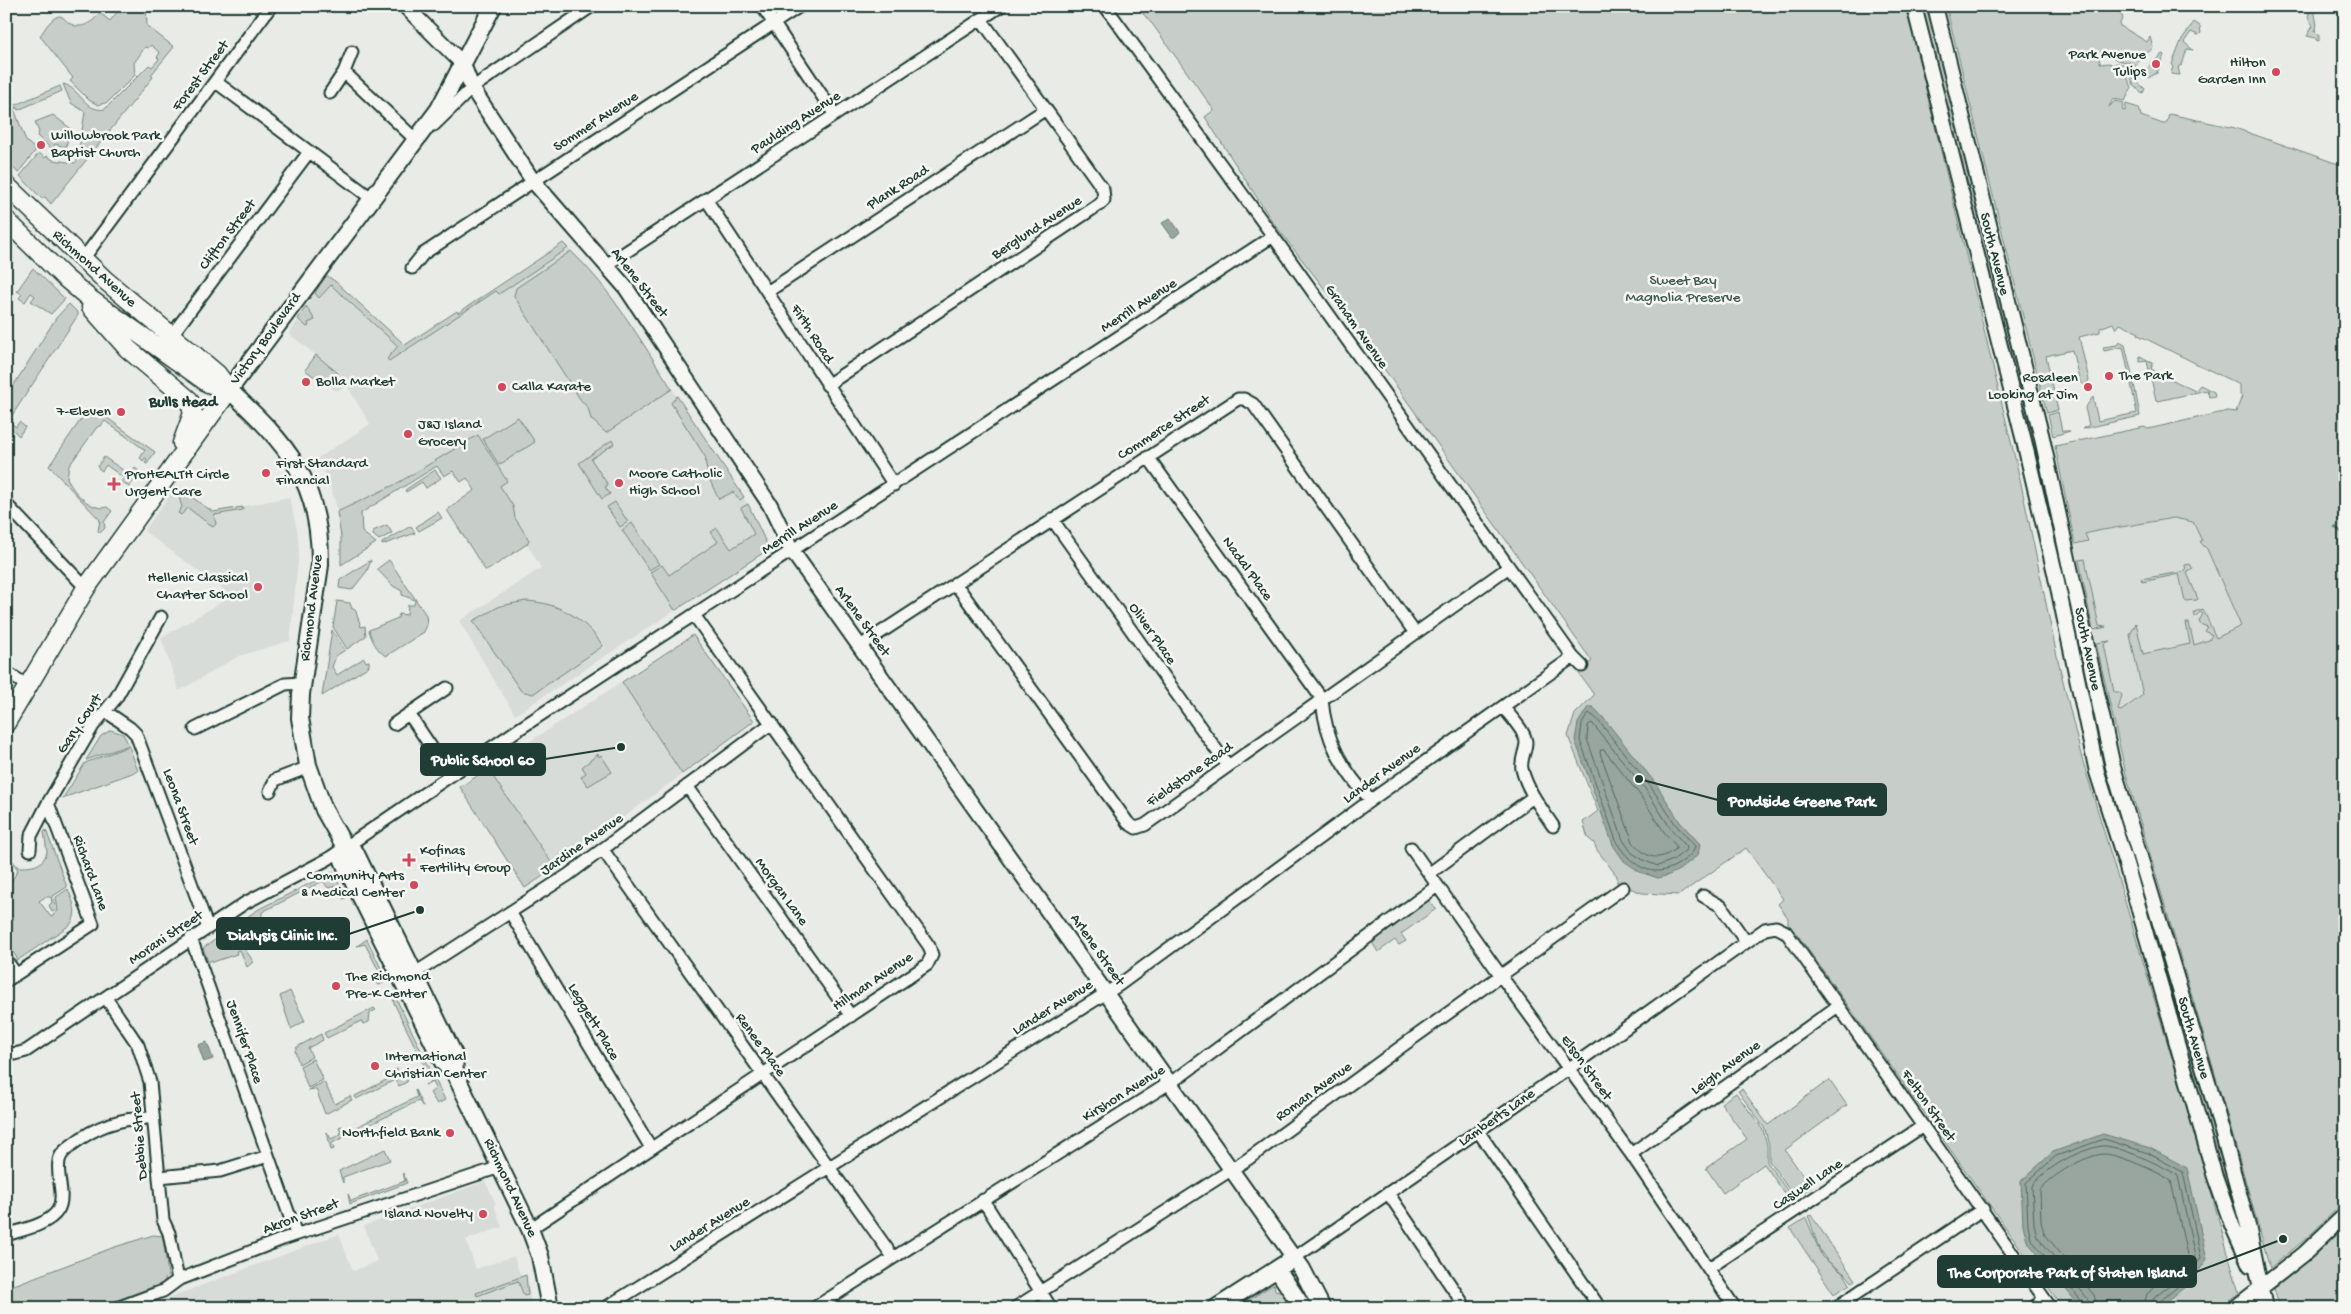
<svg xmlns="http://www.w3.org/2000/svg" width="2351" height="1314" viewBox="0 0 2351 1314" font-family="'Gochi Hand',sans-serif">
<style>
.built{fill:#d8dcd8}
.green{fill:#c7cec9;stroke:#73867e}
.water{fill:#99a6a0;stroke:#687c75}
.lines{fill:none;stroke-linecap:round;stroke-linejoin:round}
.shore{stroke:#50675f;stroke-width:1}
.stream{stroke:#687c75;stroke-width:2.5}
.minor-casing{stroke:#1f3d34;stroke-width:15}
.tertiary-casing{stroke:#1f3d34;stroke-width:18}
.secondary-casing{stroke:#1f3d34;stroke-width:20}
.primary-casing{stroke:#1f3d34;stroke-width:21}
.minor{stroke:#f6f6f2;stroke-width:11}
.tertiary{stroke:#f6f6f2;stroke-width:14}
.secondary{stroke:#f6f6f2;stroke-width:16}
.primary{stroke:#f6f6f2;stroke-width:18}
.poi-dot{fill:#d1495b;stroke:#f6f6f2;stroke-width:2}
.labels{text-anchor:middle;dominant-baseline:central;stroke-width:5;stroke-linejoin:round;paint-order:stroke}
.poi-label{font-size:15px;fill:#1f3d34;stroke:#f6f6f2;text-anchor:start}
.street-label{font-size:15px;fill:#1f3d34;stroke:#f6f6f2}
.park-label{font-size:15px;fill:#415a52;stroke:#f6f6f2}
.neighbourhood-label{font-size:16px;font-weight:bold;fill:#1f3d34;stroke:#f6f6f2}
.leader{fill:none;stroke:#1f3d34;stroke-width:2}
.callout-dot{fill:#1f3d34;stroke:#f6f6f2;stroke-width:2}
.callout{fill:#1f3d34;stroke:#1f3d34;stroke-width:2}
.callout-label{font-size:16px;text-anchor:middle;font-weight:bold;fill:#fff}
</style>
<rect width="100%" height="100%" fill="#e9ebe7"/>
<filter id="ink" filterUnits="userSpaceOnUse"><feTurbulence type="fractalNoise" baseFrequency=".02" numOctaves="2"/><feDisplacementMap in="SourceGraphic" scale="10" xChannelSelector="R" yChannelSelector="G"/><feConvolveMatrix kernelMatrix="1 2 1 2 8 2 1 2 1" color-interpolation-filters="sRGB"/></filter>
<g filter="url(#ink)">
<path class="built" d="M568,248L583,263L617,305L748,504L769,549L515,715L459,621L541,568L527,544L529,540L515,518L513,506L500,486L507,481L478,435L396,484L338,512L327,476L318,458L370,424L347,386L337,391L328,386L338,372L289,334L326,275L336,282L405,345L496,289L499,294Z
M176,486L214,512L289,497L298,534L299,552L290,641L239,656L179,691L161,638L232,596L144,531Z
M2174,518L2193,522L2252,628L2113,725L2073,535Z
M693,635L754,721L555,868L488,769Z
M485,1181L496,1204L494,1205L502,1227L466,1240L476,1269L514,1256L521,1277L526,1275L532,1308H141L339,1234L353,1271L377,1261L364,1226Z"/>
<path class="green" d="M122,6H146L147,26L174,47L151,75L153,77L51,204L45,197L42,199L20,176L39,153L45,158L47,156L53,160L75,163L77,161L85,112L71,103L63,84C80,88 85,113 105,109L149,65L152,67L159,59L157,57L160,53L151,45L148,48L145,47L134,63L135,75L108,102L98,105L89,100L70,81L73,78L40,36C44,30 52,16 60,16C64,17 66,21 69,23C81,31 93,22 100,13L110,21Z
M1136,6H1906L2020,479L2057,656L2081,755L2196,1138L2239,1293L2218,1308H2063L1797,934L1795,935L1788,926V918L1778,904L1783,899L1746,848L1679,895L1642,893L1617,883V876L1597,850L1594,843L1588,838L1583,822L1598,811L1568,736L1575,714L1594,695L1578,672L1592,661L1355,328L1272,221L1205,117L1214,110L1153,25Z
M1921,6H1928L2018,361L2026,397L2024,398L2012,365Z
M1946,6H2118L2116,11L2123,17L2119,25L2147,42L2150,37L2153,48C2143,57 2131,64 2134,79L2145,89L2143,93C2131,86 2129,76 2131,63L2117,60L2108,54L2100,56L2099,60L2101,64L2109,63L2113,65L2116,63L2127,65L2128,79L2132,87L2125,101L2113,99L2109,107L2115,101L2124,103L2122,110L2125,111L2126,104L2139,108L2141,116L2163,124L2167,122L2169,114L2235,128L2341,165L2345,145V1201L2308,1237L2270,1268L2223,1101L2126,774L2096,643L2110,641L2104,644L2114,692H2119L2122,695L2118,710L2121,711L2143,695L2130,635L2136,623L2143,654L2190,644L2186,623H2189L2194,645L2209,640L2212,635L2205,631L2208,627L2200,624L2199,621L2203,614L2200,612L2195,617L2194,612L2203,609L2216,638L2241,626L2207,549L2200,542L2202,541L2193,522L2174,518L2097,531L2085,534L2088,541L2075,544L2055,446L2144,427L2148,429L2228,411L2236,412L2242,396L2240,395V385L2138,335L2139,333L2120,324L2116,329L2113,323L2100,328V332L2079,337L2089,380L2085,386L2080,382L2072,350L2046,356L2055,397L2064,398L2056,402L2058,410L2047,413Z
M2311,6H2316C2312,15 2320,23 2315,31L2319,35V41L2316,40V38L2307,36L2313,26L2308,17Z
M2194,22L2200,26L2201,33L2198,35L2191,32L2184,42L2193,50L2187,49L2182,65L2178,67L2180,75L2171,74L2173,66L2172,64L2182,39Z
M2162,54L2164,55L2157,73L2148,78L2145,75V70Z
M60,86L62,91L18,110L15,105Z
M13,106L26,141L36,150L18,173L6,159V109Z
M53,115L70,128L66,147L55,144L52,149L37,136L39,132L35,122Z
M563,243L568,248L499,294L496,291L389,361L387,359L398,346L331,285L319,298L315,293L326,275L336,282L405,345L457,311L458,313Z
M571,251C612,290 641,341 672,389L606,433L591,419L588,408L580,399L514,296L516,288Z
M33,268L65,299L51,314L31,301L35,296L31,293L25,302L19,298L22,294L17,291Z
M69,304L78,313V315L11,417L13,419L11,423L16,427L19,422L25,427L19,436L6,423V401L12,393L10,391L56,318Z
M306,306L315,320L308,323L309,326L307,327L298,319Z
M2119,342L2125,345L2133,379H2130L2123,347L2104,351L2103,347L2117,345Z
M316,355L338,373L328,386L305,370Z
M2140,356L2153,363L2151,369L2195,391L2200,385L2214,392L2215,396L2209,397L2207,390L2158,401L2156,400L2147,361L2140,362Z
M2131,384H2134L2140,416L2082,429L2089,425L2085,408L2093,397L2098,421L2137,413Z
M677,396L744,497L740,500L733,492L719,499C714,491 703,466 706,458L671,403Z
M93,408L155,452L147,464L145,463L147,459L145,458L143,461L140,458L145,450L105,421L101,426L97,427L69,466L67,477C71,491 92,512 107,507L112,511L104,522L105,528L100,533L98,531L100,520L49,466L86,412L89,414Z
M2058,412L2062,431H2070L2053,436L2048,415Z
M518,417L535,442L499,465L483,439Z
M478,435L507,481L500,486L513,506L515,518L529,540L527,544L488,570H485L447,510L475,490L467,478L461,482L453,471L444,476L437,466L361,513L362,532L376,543L341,565V537L337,512L396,484Z
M612,440L614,444L591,459L608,485L605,487L610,494L602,499L579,463Z
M2038,453L2061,561L2060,563L2034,454Z
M104,457L130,475L135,468L140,472L129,487L121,482L124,478L106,465L102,471L97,467Z
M435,470L441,478L426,488L422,482L406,492L405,490Z
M176,486L213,512L242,507L243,510L214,515L216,524L213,527L188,508L181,515L178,513L182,507Z
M615,502L628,522L620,527L607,507Z
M748,504L769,549L676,610L674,609L650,572L662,565L669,575L718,542L711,532L717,528L731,549L754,534L741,508Z
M438,512L442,518L419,531L416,527Z
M632,523L659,564L649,570L622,530Z
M387,525L392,533L379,540L373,535V531Z
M411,526L415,533L382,545V543Z
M2085,559L2099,626L2106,627L2093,630L2079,560Z
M371,560L367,571L352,590L339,588L340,580Z
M389,560L426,615L427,625L424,632L386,656C377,651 371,639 369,630L398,618L399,614L407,615L408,605H414L415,600L402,595V591L393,586L377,569Z
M2190,564L2193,569L2187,573L2198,599L2197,600L2185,601L2179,574L2142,582L2141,579L2186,571L2185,565Z
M337,601L350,603L352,609H355L361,627L365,626L366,636L347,649L333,627Z
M526,601C560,603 584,618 603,646L533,694L521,691L473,621L500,606Z
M332,630L345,650L336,656L332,667L337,675L364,658L366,662L369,661V666L322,696Z
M693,635L754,721L682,774L622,682Z
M2078,648L2102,749L2154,930L2153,940L2095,749Z
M111,730L123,734L129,745L86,760L101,736Z
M129,746L138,771L63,798L85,763Z
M598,754L599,757L601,755L612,772L588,786L581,777L586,773L582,767Z
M488,769L555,868L525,888L460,787Z
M46,830L67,887L53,896L56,910L52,912L49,905L52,903L51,897H45L39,901L51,917L58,911L56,897L68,889C73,902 79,913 70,925L12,964L17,958L6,942V891L18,870L10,858L18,867C32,867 42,867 47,852L44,832Z
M333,872L346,898L343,899L336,886L328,888L323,881L262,912V919L247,926L241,921L259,909Z
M1428,899L1436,909L1401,934L1406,941L1399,945L1395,940L1378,952L1373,944L1374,939Z
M231,929L251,958L253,962L247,967L240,950L236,951L237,954L213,962L212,960L208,962L203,948Z
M367,939L387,981L379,985L376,983L383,979L365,944L357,946Z
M290,991L305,1021L291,1029L280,996Z
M394,994L430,1069L422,1073L420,1070L425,1067L393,1001L395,1000L390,996Z
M2172,1007L2194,1065L2226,1174L2224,1177L2195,1087Z
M374,1008L376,1010L370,1013L369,1022L363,1024L361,1021L327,1038L324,1033Z
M321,1034L323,1040L308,1048L312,1057L299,1064L295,1051L297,1047Z
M313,1059L323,1080L308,1088L300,1066Z
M397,1069L401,1077L408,1075L407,1082L399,1086L395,1080L356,1099L355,1096L392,1077L390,1072Z
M435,1079L445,1100L437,1104L430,1093L436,1088L433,1082L425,1085Z
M1829,1080L1847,1105L1785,1150L1811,1187L1795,1198L1769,1161V1145L1765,1129L1738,1091L1742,1089L1768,1125Z
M324,1082L335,1104L350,1096L352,1100L325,1114L316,1089L308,1090Z
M415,1090L423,1107L419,1101L416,1102L332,1143L334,1149L331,1150L327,1132L331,1139L341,1134L339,1127L342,1126L346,1132L417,1097Z
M1736,1093L1763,1130L1767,1145V1162L1793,1199L1790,1201L1764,1164L1723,1193L1706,1168L1747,1139L1721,1103Z
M385,1149L390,1160L343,1177V1183L339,1171Z
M403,1173L407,1183L350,1204L348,1194L351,1201L405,1181Z
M1811,1215L1855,1280L1852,1282C1844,1270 1834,1268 1825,1258C1816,1247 1814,1229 1808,1216Z
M1806,1218L1822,1257L1844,1274L1850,1284L1834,1294L1790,1228Z
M2345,1227V1308H2280L2274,1289L2314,1256Z
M153,1235L163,1236L168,1275L163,1283L96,1308H6V1288L112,1248Z
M526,1275L528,1295L524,1296L518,1281L477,1296L476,1293Z
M1274,1284L1275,1290L1279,1291L1283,1285L1298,1308H1236Z"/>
<path class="water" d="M1170,218L1180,232L1175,237H1172L1162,223Z
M1588,707H1593L1601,715L1656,784L1680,822L1700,844L1698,855L1679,870L1669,875L1658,878L1640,872L1624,861L1613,845L1575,740L1578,723Z
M207,1042L213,1059L204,1062L198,1045Z
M2103,1134L2150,1148L2187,1168L2207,1259L2191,1282L2159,1308H2081L2027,1241L2023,1225L2021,1181L2053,1152Z"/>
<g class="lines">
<path class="shore" d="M1589,713L1597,719L1651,787L1676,825L1695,846C1694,853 1688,857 1683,861C1656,881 1634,869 1617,843L1580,740L1582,724Z
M1592,723L1646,790L1671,829L1687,847L1686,850L1673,860L1658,866L1645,861L1632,853L1623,840L1587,739L1588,726Z
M1601,750H1604L1640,795L1665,833L1676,846V849C1658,862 1647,859 1633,842L1600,753Z
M2084,1308L2083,1303L2031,1239L2028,1225L2026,1183L2056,1156L2104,1139L2148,1153L2183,1172L2201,1258L2187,1279L2159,1302L2157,1308
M2090,1308L2088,1299L2037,1236L2034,1224L2032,1186C2047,1167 2078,1150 2102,1146C2115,1144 2167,1167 2178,1176L2195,1257L2182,1275L2154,1298L2150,1308
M2098,1308L2094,1295L2044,1233L2041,1222L2040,1190C2052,1175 2084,1156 2103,1154C2116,1153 2162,1173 2171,1181L2187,1255L2177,1269L2147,1294L2143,1308"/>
<path class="stream" d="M2335,527L2345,535"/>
<g class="minor-casing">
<path id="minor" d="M762,6L835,115
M1105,6L1273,236L1573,657L1582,666
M344,72L417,141L420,138
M216,82L371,198
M330,93L344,72L352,52
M434,125L472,88L592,6
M706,199L894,485
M83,259L271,6
M606,265L1001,6
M412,268L423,254L800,6
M767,292L1046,109
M171,336L309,152
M827,385L1100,204L1104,200L1103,189L981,19
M1148,457L1322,699C1325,740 1343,771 1371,800
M6,504L86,588
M1052,519L1228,766
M955,583L1128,823L1136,828L1145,825L1509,567
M860,646L1238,399H1244L1253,404L1415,633
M6,672L28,686
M1503,707C1510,716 1525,731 1526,742C1526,751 1520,760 1522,769C1527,790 1541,808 1553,826
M105,711L130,728L136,734L208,928
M409,714L450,775
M394,724L447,688
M195,729L285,684L302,683
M687,786L851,1016
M270,791L275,780L309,767
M1411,848L1501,976L1631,1154L1735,1308
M30,850L31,836L48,803L93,726L116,698L161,617
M603,850L893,1257
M1430,873L1533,797
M1703,896L1721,906L1746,942
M510,912L651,1148
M191,938L296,1234
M6,960L16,974
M409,977L568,875L772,723
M6,981L93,924L48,803
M106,998L138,1045L150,1082L163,1220L169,1233L178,1280
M6,1052L15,1054L26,1051L245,903L328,859L519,729L1273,236
M1478,1131L1600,1308
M1631,1154L1838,1006
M159,1177L220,1171L268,1156
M1388,1193L1466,1308
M983,1200L1051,1308
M530,1229L927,965L932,955L929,946L694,615
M6,1235C21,1230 49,1225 58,1210C66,1196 56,1177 59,1161C60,1153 68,1148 73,1144C96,1126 123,1117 152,1118
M1294,1258L1568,1069L1765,929L1776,927L1786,932L2051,1308
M1709,1268L1923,1126
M117,1308L163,1291L178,1280L283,1239L500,1167
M605,1308L1119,985L1371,800L1573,657
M814,1308L1182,1075L1437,886
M1015,1308L1248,1159L1405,1044L1623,888
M1835,1308L1983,1209
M2033,1308L2044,1299"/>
</g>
<g class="tertiary-casing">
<path id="tertiary" d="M405,6L463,64L472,88L533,181L626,288L770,505L792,551L1294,1258
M1914,6L2024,441L2055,573L2097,772L2126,864L2215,1177L2232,1225L2250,1265
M1935,6L2042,438L2113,767L2215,1106L2248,1226L2265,1308
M2235,1308L2304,1254L2345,1215"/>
</g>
<g class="secondary-casing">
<path id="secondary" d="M345,847L343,860L345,865L443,1062L455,1074L530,1229L540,1256L550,1308
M455,1074L454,1055L355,852L345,847L324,810L308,765L300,718L301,694L320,565C321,481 287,444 229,390L439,109L493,6
M1277,1269L1303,1308
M1216,1308L1294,1258L1302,1269L1322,1308"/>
</g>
<g class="primary-casing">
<path id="primary" d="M6,185L105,280L217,374L229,390
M6,220L64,277L90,299L208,383L229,390
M91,307L128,349L189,400L193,413L182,443
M6,723L86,588L229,390"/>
</g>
<use href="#minor" class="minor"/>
<use href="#tertiary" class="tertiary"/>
<use href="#secondary" class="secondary"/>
<use href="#primary" class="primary"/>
</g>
</g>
<g class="poi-dot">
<circle cx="2156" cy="64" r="5"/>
<circle cx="2276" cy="72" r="5"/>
<circle cx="41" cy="145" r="5"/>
<circle cx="2109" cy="376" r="5"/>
<circle cx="306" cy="382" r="5"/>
<circle cx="502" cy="387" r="5"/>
<circle cx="2088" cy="387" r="5"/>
<circle cx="121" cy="412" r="5"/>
<circle cx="408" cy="434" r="5"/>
<circle cx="266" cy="473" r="5"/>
<circle cx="619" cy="483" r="5"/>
<path d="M111.5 476.5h5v5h5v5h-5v5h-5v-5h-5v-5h5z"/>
<circle cx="258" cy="587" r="5"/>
<path d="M406.5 852.5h5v5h5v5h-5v5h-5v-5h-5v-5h5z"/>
<circle cx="414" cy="885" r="5"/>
<circle cx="336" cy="986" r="5"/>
<circle cx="375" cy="1066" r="5"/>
<circle cx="450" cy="1133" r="5"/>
<circle cx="483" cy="1214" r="5"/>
</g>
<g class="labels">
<g class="poi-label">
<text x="2146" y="55" text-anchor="end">Park Avenue<tspan x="2146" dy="17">Tulips</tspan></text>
<text x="2266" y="63" text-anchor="end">Hilton<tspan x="2266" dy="17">Garden Inn</tspan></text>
<text x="51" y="136">Willowbrook Park<tspan x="51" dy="17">Baptist Church</tspan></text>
<text x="2119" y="376">The Park</text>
<text x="2078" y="378" text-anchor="end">Rosaleen<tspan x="2078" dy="17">Looking at Jim</tspan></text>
<text x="316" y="382">Bolla Market</text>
<text x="512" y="387">Calla Karate</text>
<text x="111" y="412" text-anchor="end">7-Eleven</text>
<text x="418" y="425">J&amp;J Island<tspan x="418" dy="17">Grocery</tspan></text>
<text x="276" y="464">First Standard<tspan x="276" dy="17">Financial</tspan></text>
<text x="629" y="474">Moore Catholic<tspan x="629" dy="17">High School</tspan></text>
<text x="125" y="475">ProHEALTH Circle<tspan x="125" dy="17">Urgent Care</tspan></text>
<text x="248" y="578" text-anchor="end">Hellenic Classical<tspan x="248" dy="17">Charter School</tspan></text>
<text x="420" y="851">Kofinas<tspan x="420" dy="17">Fertility Group</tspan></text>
<text x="404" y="876" text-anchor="end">Community Arts<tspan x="404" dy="17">&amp; Medical Center</tspan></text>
<text x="346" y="977">The Richmond<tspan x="346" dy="17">Pre-K Center</tspan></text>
<text x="385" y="1057">International<tspan x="385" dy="17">Christian Center</tspan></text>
<text x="440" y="1133" text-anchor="end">Northfield Bank</text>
<text x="473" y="1214" text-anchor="end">Island Novelty</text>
</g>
<g class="street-label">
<text transform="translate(201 76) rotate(-53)">Forest Street</text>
<text transform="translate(596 122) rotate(-33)">Sommer Avenue</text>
<text transform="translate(796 123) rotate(-33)">Paulding Avenue</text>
<text transform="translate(898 188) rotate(-33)">Plank Road</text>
<text transform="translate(1037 228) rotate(-33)">Berglund Avenue</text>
<text transform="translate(228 235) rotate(-53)">Clifton Street</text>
<text transform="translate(1994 254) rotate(76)">South Avenue</text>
<text transform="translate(94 269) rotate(42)">Richmond Avenue</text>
<text transform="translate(639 283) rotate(52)">Arlene Street</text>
<text transform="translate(1139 306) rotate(-33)">Merrill Avenue</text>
<text transform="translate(1356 327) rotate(55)">Graham Avenue</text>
<text transform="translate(812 334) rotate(57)">Firth Road</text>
<text transform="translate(266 339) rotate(-54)">Victory Boulevard</text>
<text transform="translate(1164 428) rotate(-33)">Commerce Street</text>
<text transform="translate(800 528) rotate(-33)">Merrill Avenue</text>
<text transform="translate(1247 569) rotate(54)">Nadal Place</text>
<text transform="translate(312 608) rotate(-83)">Richmond Avenue</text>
<text transform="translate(862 621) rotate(54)">Arlene Street</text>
<text transform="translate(1152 634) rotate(55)">Oliver Place</text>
<text transform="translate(2087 649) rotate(78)">South Avenue</text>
<text transform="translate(80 724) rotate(-56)">Gary Court</text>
<text transform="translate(1382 774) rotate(-36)">Lander Avenue</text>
<text transform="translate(1190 775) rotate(-35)">Fieldstone Road</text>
<text transform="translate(180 807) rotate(70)">Leona Street</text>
<text transform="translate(582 845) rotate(-35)">Jardine Avenue</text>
<text transform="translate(90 873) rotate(70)">Richard Lane</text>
<text transform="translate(781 892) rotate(54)">Morgan Lane</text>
<text transform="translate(166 938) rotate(-34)">Morani Street</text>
<text transform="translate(1097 950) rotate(55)">Arlene Street</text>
<text transform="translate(873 982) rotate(-34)">Hillman Avenue</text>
<text transform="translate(1053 1008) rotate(-32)">Lander Avenue</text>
<text transform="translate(593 1022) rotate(59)">Leggett Place</text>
<text transform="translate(2193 1038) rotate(74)">South Avenue</text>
<text transform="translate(244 1042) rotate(71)">Jennifer Place</text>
<text transform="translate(760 1045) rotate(54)">Renee Place</text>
<text transform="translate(1586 1068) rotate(54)">Elson Street</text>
<text transform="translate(1726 1068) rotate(-36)">Leigh Avenue</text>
<text transform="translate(1314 1092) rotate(-36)">Roman Avenue</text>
<text transform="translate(1124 1094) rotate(-32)">Kirshon Avenue</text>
<text transform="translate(1928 1106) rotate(55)">Felton Street</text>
<text transform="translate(1497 1118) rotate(-35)">Lamberts Lane</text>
<text transform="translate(140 1136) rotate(-95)">Debbie Street</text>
<text transform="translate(1808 1185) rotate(-34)">Caswell Lane</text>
<text transform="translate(510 1188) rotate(65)">Richmond Avenue</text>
<text transform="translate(301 1217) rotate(-20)">Akron Street</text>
<text transform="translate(710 1225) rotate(-32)">Lander Avenue</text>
</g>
<g class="park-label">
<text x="1683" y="281">Sweet Bay<tspan x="1683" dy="17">Magnolia Preserve</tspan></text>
</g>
<g class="neighbourhood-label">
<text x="183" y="403">Bulls Head</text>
</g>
</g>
<path class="leader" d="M621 747L545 759M1639 779L1718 800M420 910L349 934M2283 1239L2196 1272"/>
<g class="callout-dot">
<circle cx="621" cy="747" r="5"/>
<circle cx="1639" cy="779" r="5"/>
<circle cx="420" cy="910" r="5"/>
<circle cx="2283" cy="1239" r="5"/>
</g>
<g class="callout">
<rect x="421" y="744" width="124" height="31" rx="5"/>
<rect x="1718" y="784" width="168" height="31" rx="5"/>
<rect x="217" y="918" width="132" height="31" rx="5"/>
<rect x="1938" y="1256" width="258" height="31" rx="5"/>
</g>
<g class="callout-label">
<text x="483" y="765">Public School 60</text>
<text x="1802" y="806">Pondside Greene Park</text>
<text x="283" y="940">Dialysis Clinic Inc.</text>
<text x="2067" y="1277">The Corporate Park of Staten Island</text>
</g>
<rect width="2351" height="1314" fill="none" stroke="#f6f6f2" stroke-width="25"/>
<rect x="12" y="12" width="2326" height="1289" fill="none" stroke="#1f3d34" stroke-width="2" filter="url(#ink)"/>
</svg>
